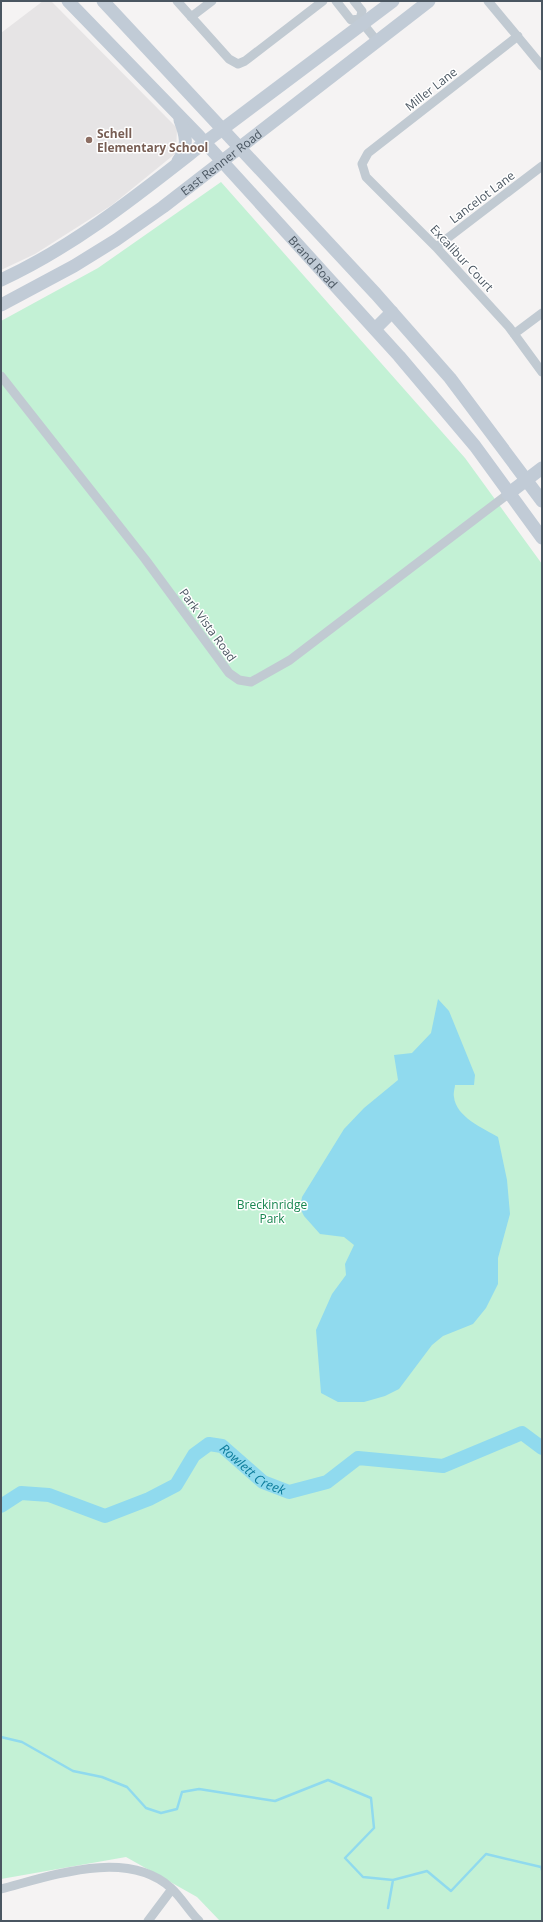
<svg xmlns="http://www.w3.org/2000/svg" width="543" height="1922" viewBox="0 0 543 1922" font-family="'Open Sans',sans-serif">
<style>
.education{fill:#e6e4e5}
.green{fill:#c3f1d5}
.water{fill:#90daee}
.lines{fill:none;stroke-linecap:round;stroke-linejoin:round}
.stream{stroke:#90daee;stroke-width:2.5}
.river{stroke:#90daee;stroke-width:14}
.street{stroke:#c1cad2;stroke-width:9}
.secondary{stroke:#c1cbd6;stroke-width:13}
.education-dot{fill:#8d6e63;stroke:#fff;stroke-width:1.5}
.labels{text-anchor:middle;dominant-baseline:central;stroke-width:3;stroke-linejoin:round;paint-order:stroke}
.street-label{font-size:12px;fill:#4a5661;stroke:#fff}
.education-label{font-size:12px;font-weight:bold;fill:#785e54;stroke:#fff;text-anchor:start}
.park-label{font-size:12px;fill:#17864f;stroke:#fff}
.water-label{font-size:13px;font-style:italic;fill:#0c7c9b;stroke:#fff}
</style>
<rect width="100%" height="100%" fill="#f5f3f3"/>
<path class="education" d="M43,1H51L177,128L176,153L112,205L35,254L1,270V33Z"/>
<path class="green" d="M221,182L465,458L542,564V1921H220L197,1897L126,1857L1,1879V321L98,268Z"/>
<path class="water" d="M438,999L449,1011L475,1075L474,1085H455C455,1088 453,1093 454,1097C456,1117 483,1128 498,1137L507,1180L510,1214L498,1258V1284L486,1308L473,1324L443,1336L432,1345L399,1389L385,1396L364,1402H338L321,1393L316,1330L332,1294L346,1275L345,1264L354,1245L344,1237L320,1234L304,1216L300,1208L302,1197L344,1129L364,1108L398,1080L394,1055L412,1053L431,1033Z"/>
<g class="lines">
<path class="stream" d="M1,1737L22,1742L73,1771L102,1777L127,1787L146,1808L161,1813L177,1809L182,1792L199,1789L275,1801L328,1780L371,1798L374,1828L345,1858L363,1877L393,1880L427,1871L451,1891L486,1854L541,1867L542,1870
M388,1908L393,1880"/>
<path class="river" id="s1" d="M1,1506L21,1493L49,1495L105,1516L149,1499L176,1485L194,1455L209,1444L222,1446L263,1482L289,1492L327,1482L358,1458L443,1466L522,1433L542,1448"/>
<path class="street" d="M177,1L229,59L238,64L245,61L323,1
M336,1L351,20L360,19
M354,1L362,11L360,19
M488,1L542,66
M191,17L212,1
M360,20L377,41
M518,36L368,153L362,164L366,177L436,247L509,327L542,372
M436,247L542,166
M514,334L542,313
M1,376L145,559L229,673L239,680L251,682L290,660L508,494
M1,1889C51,1876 127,1848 171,1888C181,1897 189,1911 199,1921
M148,1921L172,1889"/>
<g class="secondary">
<path id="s2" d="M68,1L199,136L399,356L475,446L542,538"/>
<path d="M103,1L376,294L450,378L542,501"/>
<path d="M178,161C189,147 186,135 180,120"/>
<path d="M1,280C75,246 140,193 204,143C267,95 330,49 393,1"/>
<path id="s3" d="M1,305L74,266L116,240L163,207L429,1"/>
<path d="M375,329L392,312"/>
<path d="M508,494L542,468"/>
</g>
</g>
<circle class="education-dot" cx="89" cy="140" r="4"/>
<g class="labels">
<g class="street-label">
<text transform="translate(431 89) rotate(-38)">Miller Lane</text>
<text stroke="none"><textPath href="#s3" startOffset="263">East Renner Road</textPath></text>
<text transform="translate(482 197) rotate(-37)">Lancelot Lane</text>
<text transform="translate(462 258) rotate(47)">Excalibur Court</text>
<text stroke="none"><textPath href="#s2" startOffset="358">Brand Road</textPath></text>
<text transform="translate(208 625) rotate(54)">Park Vista Road</text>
</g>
<g class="education-label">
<text x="97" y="133">Schell<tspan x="97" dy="14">Elementary School</tspan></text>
</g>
<g class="park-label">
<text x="272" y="1204">Breckinridge<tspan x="272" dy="14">Park</tspan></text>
</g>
<g class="water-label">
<text stroke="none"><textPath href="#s1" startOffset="295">Rowlett Creek</textPath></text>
</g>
</g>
<rect width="543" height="1922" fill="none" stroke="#4a5661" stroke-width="4"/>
</svg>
